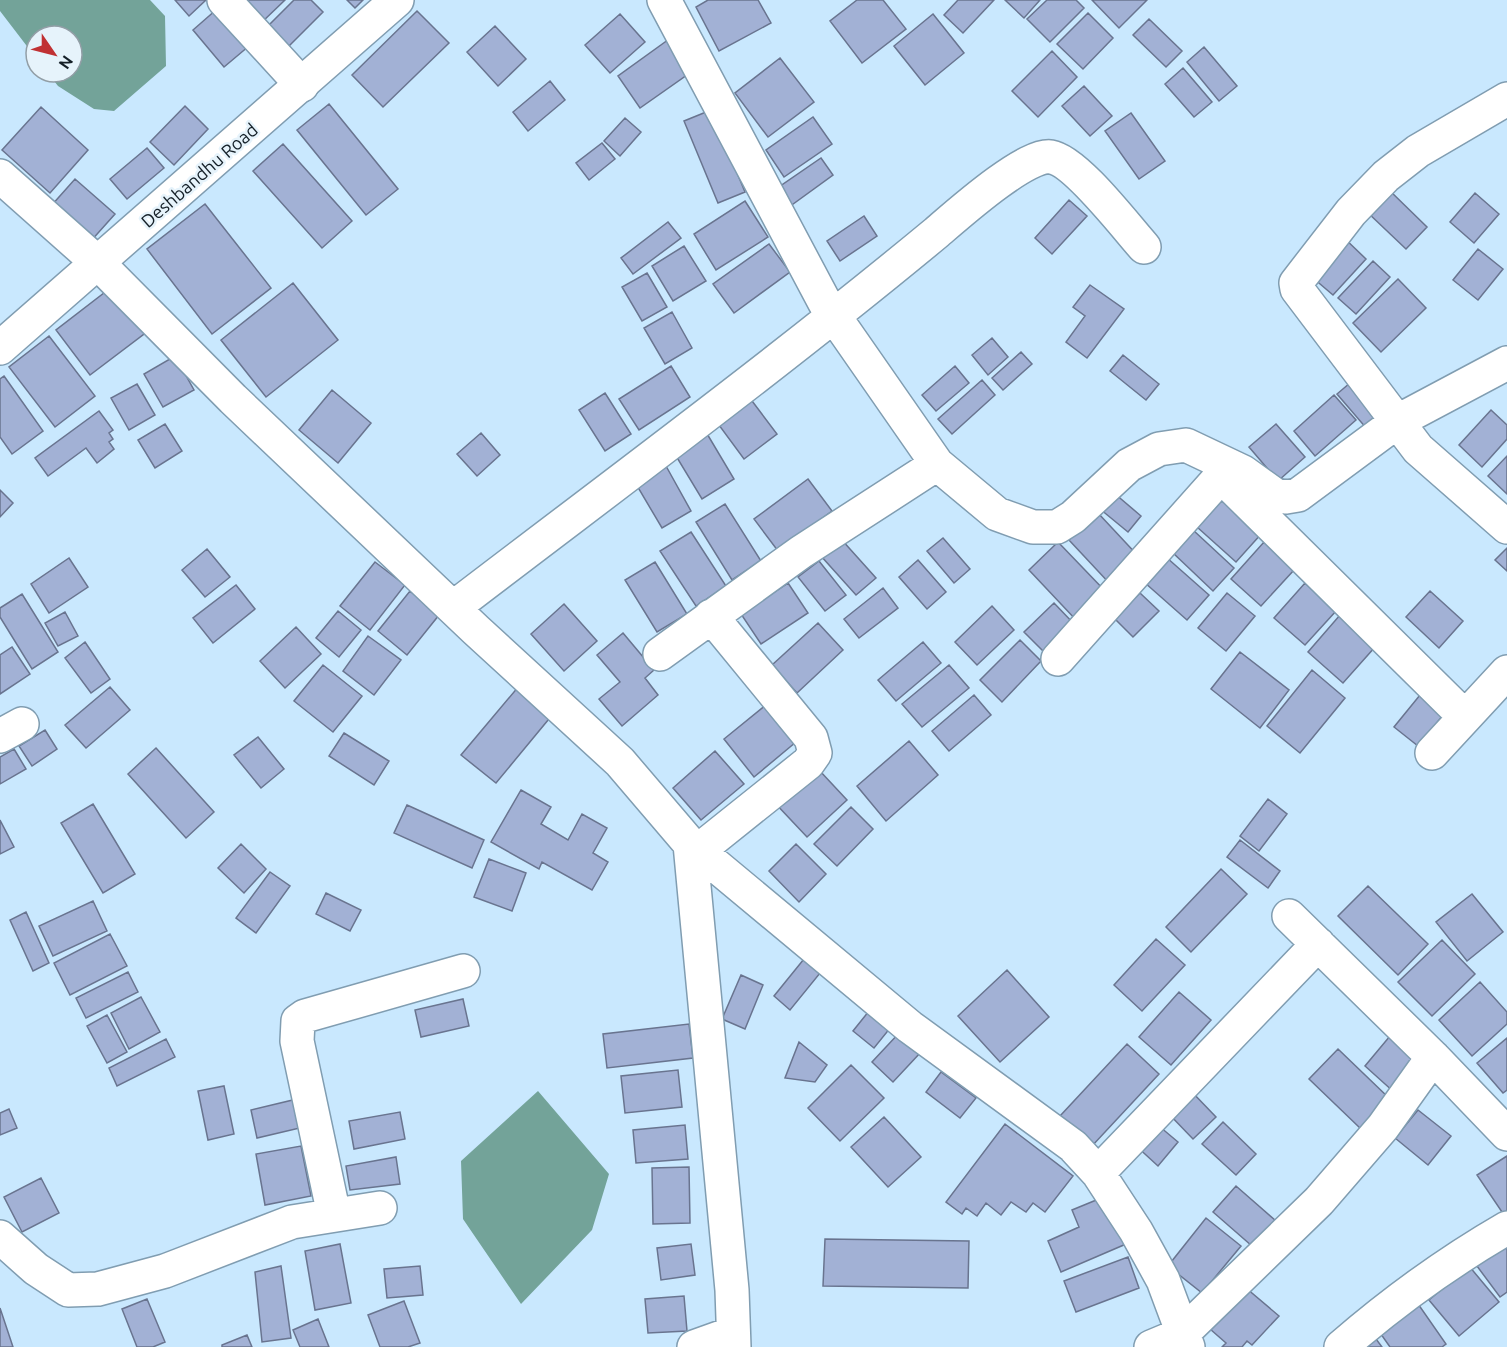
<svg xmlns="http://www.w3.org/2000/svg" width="1507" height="1347" viewBox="0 0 1507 1347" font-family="Ubuntu,sans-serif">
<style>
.water{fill:#73a399}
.building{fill:#a2b1d5;stroke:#69748f;stroke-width:1.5}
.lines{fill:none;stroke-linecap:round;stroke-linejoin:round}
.street-casing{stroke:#809db1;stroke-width:36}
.secondary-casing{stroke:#809db1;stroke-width:36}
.street{stroke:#fff;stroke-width:33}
.secondary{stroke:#fff;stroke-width:33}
.labels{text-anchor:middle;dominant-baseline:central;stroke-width:5;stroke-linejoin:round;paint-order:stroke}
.street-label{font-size:18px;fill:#141f27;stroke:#e6f3fb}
</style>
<rect width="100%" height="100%" fill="#c9e8fe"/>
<path class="water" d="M0,0H150L165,16L166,66L114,111L94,109L58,86L47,72H72V36H36V58L0,11Z
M538,1091L609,1174L592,1230L521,1304L463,1219L461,1161Z"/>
<path class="building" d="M175,0H206L189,16Z
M236,0H285L260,24Z
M294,0H311L323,12L285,50L264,30Z
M347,0H363L355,8Z
M708,0H758L771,23L719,51L696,7Z
M857,0H883L906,29L862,63L830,21Z
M958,0H994L963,33L944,15Z
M1005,0H1040L1024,18Z
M1047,0H1076L1084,8L1050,42L1027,19Z
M1092,0H1147L1119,28Z
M217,9L249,46L224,67L193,30Z
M417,11L449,43L383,107L352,75Z
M1088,13L1113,38L1083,69L1057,44Z
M620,14L645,42L610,73L585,45Z
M933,14L964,53L925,85L894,46Z
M1149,19L1182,51L1166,67L1133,35Z
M495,26L526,59L498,86L467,52Z
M672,37L694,70L640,108L618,76Z
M1204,47L1237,86L1219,101L1187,62Z
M1052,51L1077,77L1038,117L1012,91Z
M780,58L814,102L768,137L735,93Z
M1183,68L1212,102L1194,117L1165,84Z
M550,81L565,100L528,131L513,112Z
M1084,86L1112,116L1090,136L1062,106Z
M329,104L398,189L366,215L297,130Z
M185,106L208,129L174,165L150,142Z
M41,107L88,150L50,193L2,150Z
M711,110L745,192L718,203L684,121Z
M1131,113L1165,161L1139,179L1105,131Z
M813,117L832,144L784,177L766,150Z
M625,118L641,132L620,156L604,141Z
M602,143L615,159L589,180L576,163Z
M283,144L352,221L322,248L253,171Z
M147,148L164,168L127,199L110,179Z
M821,158L833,175L789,207L776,189Z
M75,179L115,214L90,242L51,206Z
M1387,188L1427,227L1406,249L1366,211Z
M1475,193L1499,214L1474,243L1450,222Z
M1069,200L1087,216L1052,254L1035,238Z
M745,201L768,237L716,270L694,234Z
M205,204L271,288L212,334L147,249Z
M864,216L877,236L840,261L827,241Z
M668,222L681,238L633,274L621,258Z
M1340,234L1366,259L1333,295L1306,272Z
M769,244L790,272L734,313L713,284Z
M684,246L706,281L673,301L652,266Z
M1478,249L1503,269L1478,300L1453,280Z
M1373,261L1390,277L1356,314L1338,298Z
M647,273L667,307L642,321L622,287Z
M1398,279L1426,308L1381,352L1353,323Z
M293,283L338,340L266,397L221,340Z
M1090,285L1124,309L1087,358L1066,342L1085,316L1073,307Z
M113,286L148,331L90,375L56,330Z
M672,312L692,348L665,364L644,328Z
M49,336L95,396L55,427L9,367Z
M992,338L1008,357L988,375L972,355Z
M1021,352L1032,364L1003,390L992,378Z
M1123,355L1159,384L1146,400L1110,371Z
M175,356L194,390L163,407L144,374Z
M671,366L690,397L639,430L619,399Z
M955,366L969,383L936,411L922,395Z
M4,376L43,431L12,454L0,437V379Z
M1357,377L1385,411L1367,429L1337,394Z
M982,380L995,395L952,434L938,419Z
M137,384L155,415L129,430L111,398Z
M332,390L371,423L338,463L299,430Z
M605,393L631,434L605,451L579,410Z
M746,393L777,434L744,459L713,417Z
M1334,395L1356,420L1315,456L1294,431Z
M1491,410L1507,425V439L1482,467L1459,445Z
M99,411L113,430L109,433L113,439L109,442L114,449L97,463L86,448L48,476L35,458Z
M165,424L182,451L155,468L138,440Z
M1276,424L1305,457L1278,481L1249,447Z
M703,427L734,479L702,499L670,446Z
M481,433L500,455L477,476L457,454Z
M1507,456V494L1488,476Z
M666,466L691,511L662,528L636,484Z
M808,479L832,511L778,551L754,519Z
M0,490L13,503L0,517Z
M1114,493L1141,516L1128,532L1100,509Z
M1223,498L1262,533L1236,562L1197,527Z
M725,504L761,561L732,580L696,522Z
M1098,513L1140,558L1111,585L1069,540Z
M1193,530L1234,568L1213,591L1172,552Z
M691,532L726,586L696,606L660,551Z
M943,538L970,569L954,583L927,551Z
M841,539L876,578L856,595L821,556Z
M1058,542L1107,593L1077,621L1029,570Z
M1264,542L1294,570L1261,606L1231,579Z
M1507,548V571L1495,560Z
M207,549L230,577L205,597L182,570Z
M1166,557L1209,595L1187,620L1144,582Z
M69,558L88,587L49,613L31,584Z
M918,560L946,592L927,609L899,577Z
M819,561L846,595L825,611L798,577Z
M375,562L405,585L370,630L340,606Z
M655,562L687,614L657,632L625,580Z
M788,583L808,613L761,644L741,614Z
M1305,583L1336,611L1305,645L1274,618Z
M236,585L255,609L213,643L193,618Z
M883,588L898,608L859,638L844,619Z
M410,591L439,615L407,655L378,631Z
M1430,591L1463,621L1439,648L1406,617Z
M1140,593L1159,611L1133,637L1114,618Z
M1227,593L1255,616L1226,651L1198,628Z
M22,594L58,652L32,669L0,617V608Z
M1054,603L1076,626L1047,655L1024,632Z
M564,604L597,641L564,671L531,634Z
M992,606L1014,630L977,665L955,642Z
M338,611L361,630L339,657L316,638Z
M65,612L78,636L58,646L45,623Z
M1340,615L1375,647L1343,683L1308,652Z
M818,623L843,650L797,693L772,665Z
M296,627L321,654L285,688L260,661Z
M623,633L654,670L645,678L658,695L622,726L599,699L620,682L597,655Z
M368,636L401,660L374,695L343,671Z
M1020,640L1041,661L1002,702L980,680Z
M85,642L110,679L91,693L65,658Z
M923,642L941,663L896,701L878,680Z
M12,647L30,674L0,694V655Z
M1240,652L1289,690L1260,728L1211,689Z
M323,665L362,696L333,732L294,701Z
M949,665L969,688L922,727L902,704Z
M1312,670L1345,698L1300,753L1267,726Z
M519,686L553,714L496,783L461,755Z
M110,687L130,710L86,748L65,725Z
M974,695L991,715L949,751L932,731Z
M1420,695L1444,714L1418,746L1394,727Z
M772,700L802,737L754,777L724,739Z
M45,730L57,749L32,766L19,746Z
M344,733L389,761L374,785L329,756Z
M258,737L284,769L261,788L234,755Z
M909,741L938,775L886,821L857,786Z
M156,748L214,812L186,838L128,774Z
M14,749L26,769L0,784V757Z
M715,751L744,784L701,820L673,788Z
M819,770L847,800L807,837L775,803Z
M521,790L551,807L541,824L568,840L582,814L607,828L593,853L608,862L592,890L542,862L539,869L491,842Z
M1268,799L1287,814L1259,851L1240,836Z
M93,804L135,874L103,893L61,823Z
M407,805L484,840L472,868L394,833Z
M851,807L873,829L837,866L814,844Z
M0,820L14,847L0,854Z
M1240,840L1280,871L1268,888L1227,857Z
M241,844L266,869L244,893L218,868Z
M796,844L826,874L799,902L769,871Z
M489,859L526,873L512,911L474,897Z
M1221,869L1247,894L1191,952L1166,927Z
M270,872L290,886L256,933L236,918Z
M1368,886L1428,944L1398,975L1338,916Z
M326,893L361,910L350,931L316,914Z
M1472,894L1503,932L1467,961L1436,922Z
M93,901L107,931L53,956L39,926Z
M26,912L49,963L33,971L10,920Z
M110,934L127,966L70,995L54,963Z
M1156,939L1185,965L1142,1011L1114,985Z
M1442,940L1475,974L1432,1016L1398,982Z
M808,954L825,967L790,1010L774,996Z
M1007,970L1049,1017L1000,1062L958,1016Z
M128,972L138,992L86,1018L76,998Z
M741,975L763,985L745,1029L722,1019Z
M1480,982L1507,1012V1024L1472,1056L1439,1020Z
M1179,992L1211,1020L1171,1065L1139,1037Z
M141,997L160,1032L129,1049L111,1013Z
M463,999L469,1026L421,1037L415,1010Z
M869,1011L891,1027L874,1048L853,1031Z
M107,1015L127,1052L107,1063L87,1026Z
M689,1024L693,1058L607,1068L603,1034Z
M1395,1030L1426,1056L1395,1093L1365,1066Z
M900,1032L921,1052L893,1082L872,1062Z
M1507,1038V1090L1503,1093L1477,1063Z
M166,1039L175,1057L117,1086L109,1068Z
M799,1042L827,1065L815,1082L785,1078Z
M1127,1044L1159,1074L1092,1146L1060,1116Z
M1338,1049L1390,1099L1361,1129L1309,1079Z
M851,1065L884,1098L840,1141L808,1108Z
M678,1070L682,1107L625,1113L621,1076Z
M941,1072L976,1098L960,1118L926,1092Z
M224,1086L234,1134L208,1140L198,1091Z
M1190,1090L1216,1117L1193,1139L1167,1112Z
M297,1099L304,1127L257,1138L251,1110Z
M9,1109L17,1128L0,1135V1113Z
M1418,1110L1451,1136L1428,1165L1395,1138Z
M400,1112L405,1139L354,1149L349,1121Z
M884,1117L921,1157L888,1187L851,1147Z
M1153,1121L1178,1142L1158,1166L1134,1144Z
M1223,1122L1256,1154L1236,1175L1202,1144Z
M1005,1124L1073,1176L1045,1212L1033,1203L1026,1212L1011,1202L1001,1215L986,1203L977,1216L966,1208L962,1214L946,1202Z
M685,1125L688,1159L636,1163L633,1130Z
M301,1146L311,1196L265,1205L256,1154Z
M1507,1156V1213L1504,1215L1477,1175Z
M396,1157L400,1184L350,1190L346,1166Z
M689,1167L690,1223L653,1224L652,1168Z
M41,1178L59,1213L22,1232L4,1197Z
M1236,1186L1275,1220L1252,1246L1213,1212Z
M1106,1196L1126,1244L1061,1272L1048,1241L1079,1227L1072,1210Z
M1206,1218L1241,1246L1202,1293L1168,1266Z
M1507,1231V1292L1500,1297L1471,1258Z
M825,1239L969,1241L968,1288L823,1286Z
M340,1244L351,1303L315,1310L305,1251Z
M691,1244L695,1275L661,1280L657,1248Z
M1128,1257L1139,1288L1076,1312L1064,1281Z
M281,1266L291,1338L262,1342L255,1272Z
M420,1266L423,1295L387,1298L384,1269Z
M1469,1266L1499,1302L1459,1336L1429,1300Z
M1246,1288L1279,1316L1252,1345L1247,1341L1242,1347H1222L1226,1343L1210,1329Z
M684,1296L687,1331L648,1333L645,1299Z
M147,1299L165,1342L153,1347H137L122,1309Z
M404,1301L420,1343L408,1347H380L368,1315Z
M1416,1301L1446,1344L1442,1347H1390L1378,1330Z
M0,1308L13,1347H0Z
M318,1319L329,1347H300L293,1330Z
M247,1335L252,1347H222V1345Z
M1376,1339L1382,1347H1366Z"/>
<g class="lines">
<g class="street-casing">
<path id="street" d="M224,0L302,85
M664,0L825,303L937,464
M1507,99L1418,151L1386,176L1351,212L1296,283L1297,289L1418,449L1507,527
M0,176L98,263L233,399L476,630L620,762L690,844L910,1027L1073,1146L1098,1173L1136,1231L1163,1280L1188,1347
M1221,476L1465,717
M453,608C615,484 779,363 936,233C956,216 1026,153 1051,157C1076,161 1126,227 1144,247
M660,654L801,552L937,464L997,514L1033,527H1057L1073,517L1129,465L1159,449L1186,445L1243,472L1275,495L1286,497L1298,495L1398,421L1507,363
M1058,659L1230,466
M0,736L22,724
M1432,753L1507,672
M690,844L732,1290L734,1347
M698,851L808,763L815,753L811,738L711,616
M1289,916L1433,1057L1507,1134
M1098,1173L1318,944
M334,1215L297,1041L298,1021L305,1016L463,971
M0,1237L36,1269L68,1290L98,1289L165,1271L292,1222L380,1208
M694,1347L733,1333
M1151,1347L1182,1334L1319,1201L1383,1127L1433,1057
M1341,1347C1393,1302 1448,1262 1507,1228"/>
</g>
<g class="secondary-casing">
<path id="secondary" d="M0,348L397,0"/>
</g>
<use href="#street" class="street"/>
<use href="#secondary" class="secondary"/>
</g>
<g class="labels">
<g class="street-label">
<text transform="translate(199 175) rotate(-41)">Deshbandhu Road</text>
</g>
</g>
<g transform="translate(54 54) rotate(125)"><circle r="28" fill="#e6f3fb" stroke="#929ea6" stroke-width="1.5"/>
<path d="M0-4.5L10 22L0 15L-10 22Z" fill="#c03133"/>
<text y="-9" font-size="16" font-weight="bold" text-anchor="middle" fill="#141f27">N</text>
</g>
</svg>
